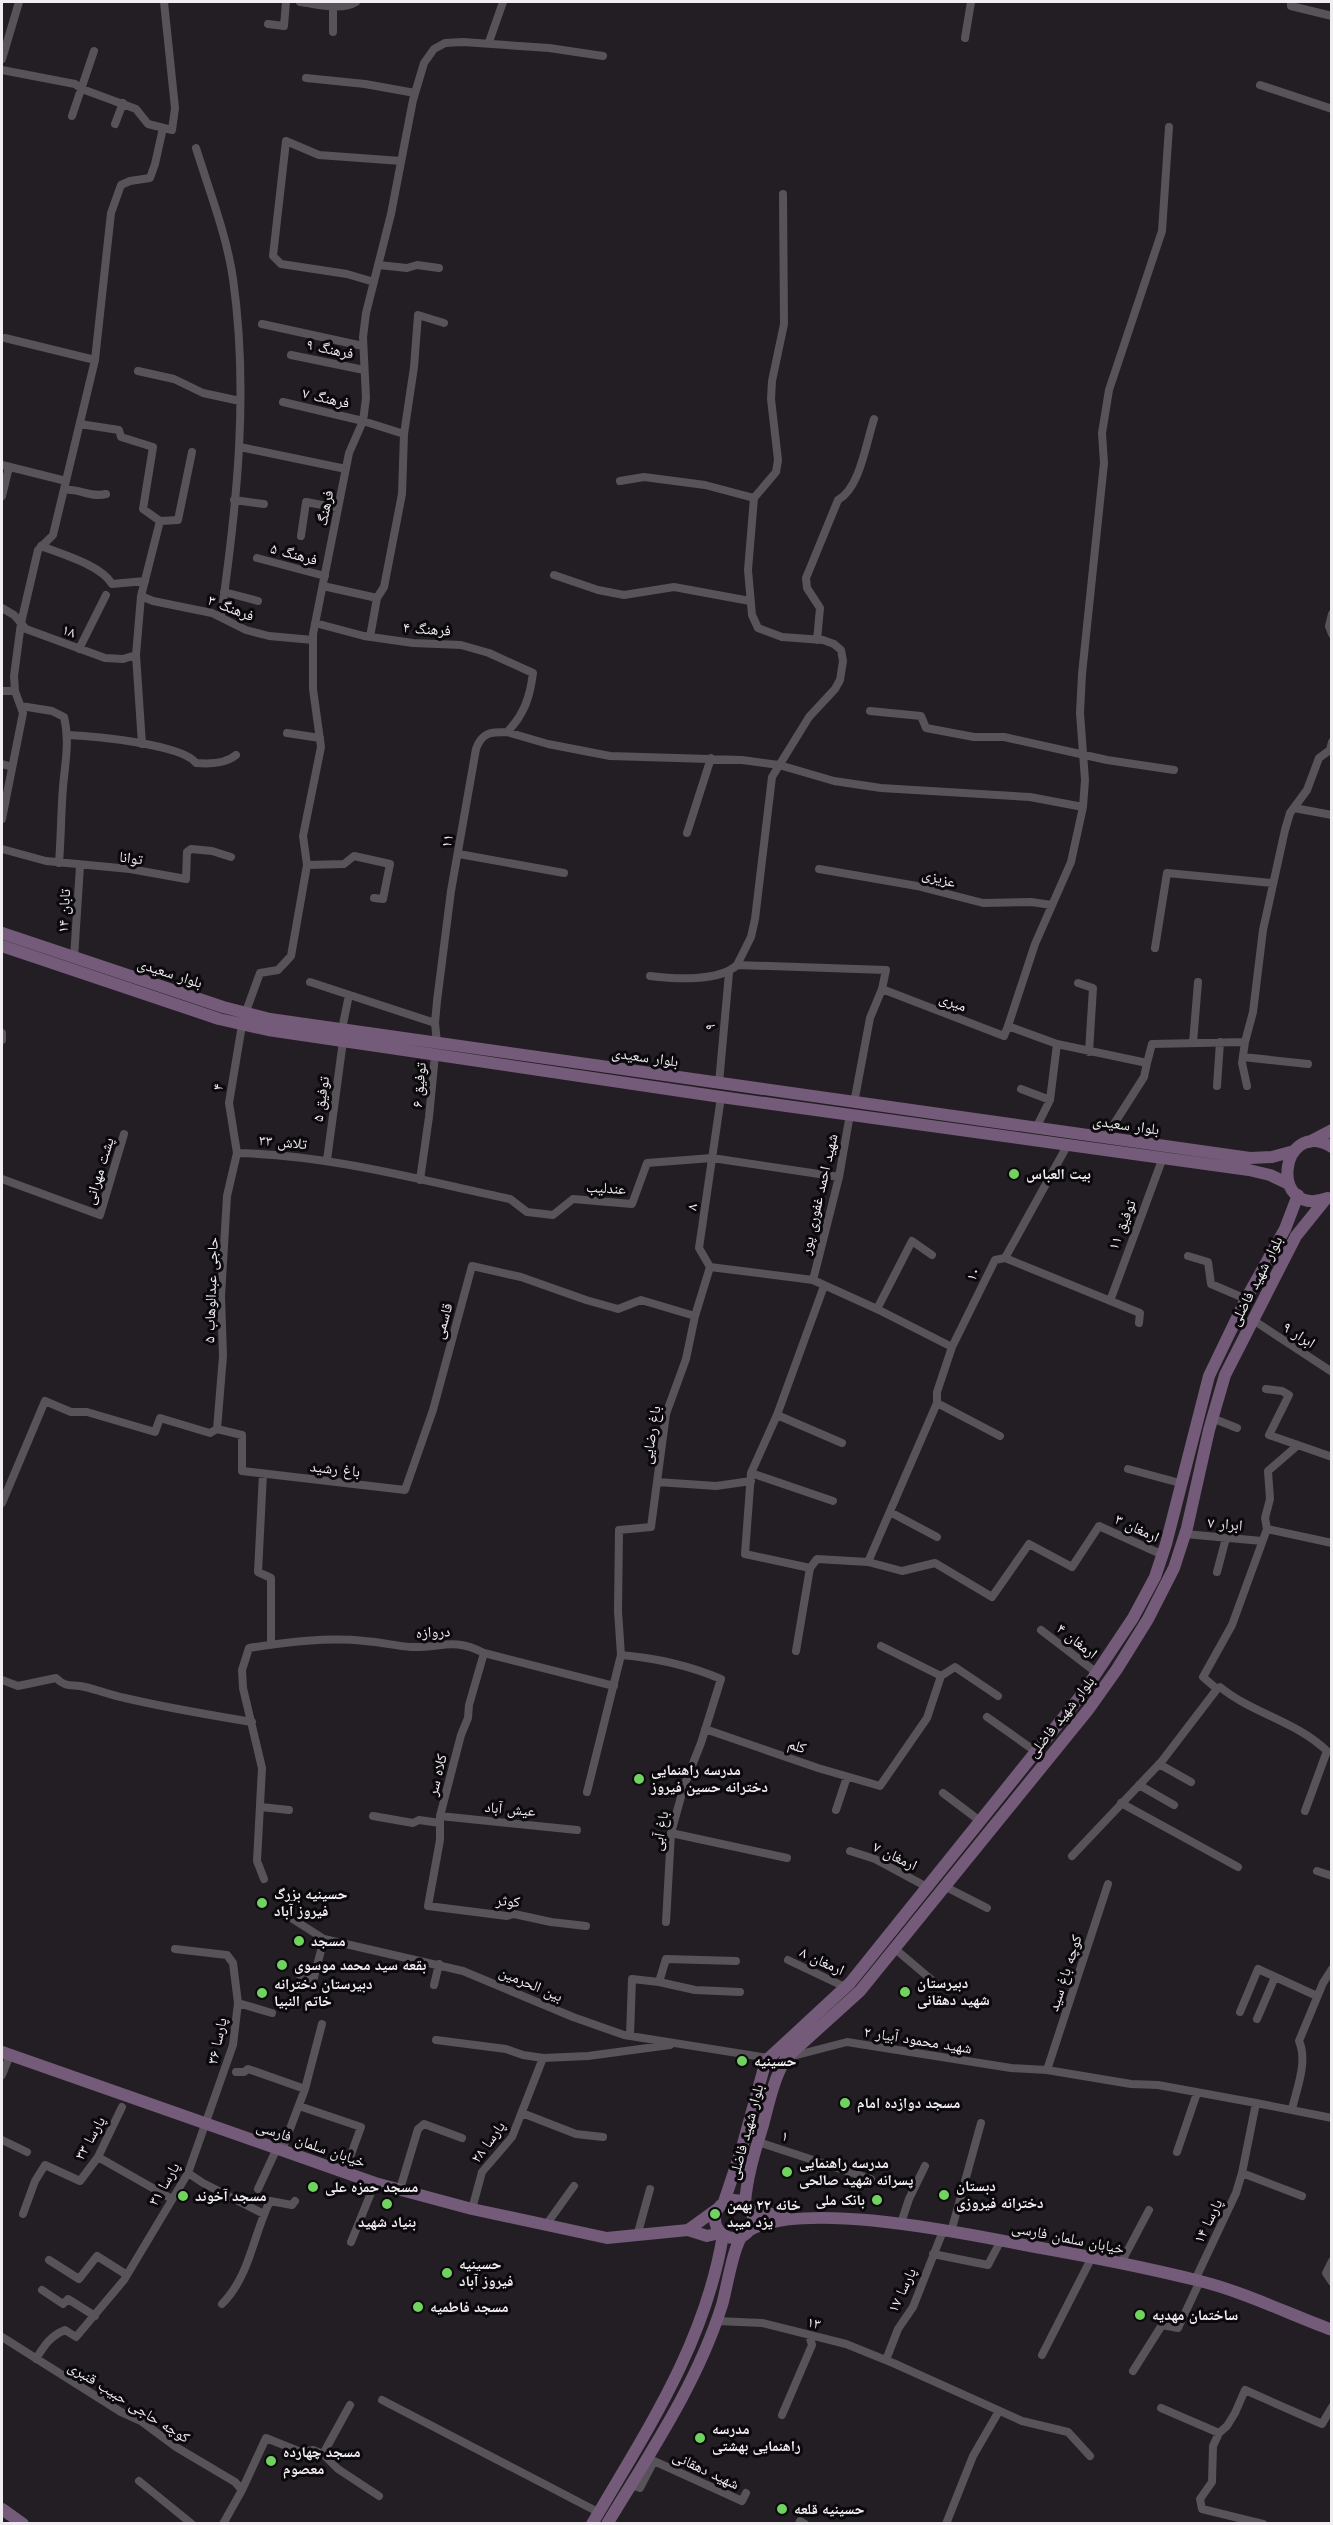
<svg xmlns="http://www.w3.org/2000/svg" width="1333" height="2525" viewBox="0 0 1333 2525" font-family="'Work Sans','Noto Naskh Arabic',sans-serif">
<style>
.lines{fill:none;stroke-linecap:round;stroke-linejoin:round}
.street{stroke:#585259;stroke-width:8}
.secondary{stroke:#755b7a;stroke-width:12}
.poi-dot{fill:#70d35f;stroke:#0b090c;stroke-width:2}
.labels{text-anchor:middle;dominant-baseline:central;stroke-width:6;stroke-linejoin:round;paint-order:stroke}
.street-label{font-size:15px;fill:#f1eef2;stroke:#0b090c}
.poi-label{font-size:15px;font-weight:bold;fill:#f1eef2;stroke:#0b090c;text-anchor:start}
</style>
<rect width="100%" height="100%" fill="#231e24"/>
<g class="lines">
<path class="street" d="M300,2C317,4 341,11 356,2
M1291,2V6L1332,16
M333,6V32
M268,24L284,26L286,2
M965,38L971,2
M489,42L503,2
M2,59L19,2
M2,70L75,84L82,89L136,109L148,124L172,130L175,108L164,2
M306,78L365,84L415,93
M1260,85L1332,109
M72,116L94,51
M115,124L123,103
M196,148C209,190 227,236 233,279C249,391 237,505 221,616
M378,265L407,268L417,265L439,268
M374,282L347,274L281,264L273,256L286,141L319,155L401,161
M262,324L363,346
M5,338L95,360
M291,355L364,370
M138,371L174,379L203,393L240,401
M283,402L363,421L404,434L402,494L384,587L377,598L370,637
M80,424L119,430L121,437L153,447L143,509L160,521L141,596L136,655L142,744
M404,434L414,367L418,315L444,323
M240,447L346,469
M2,465L66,481
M620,481L644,477L705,485L754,498
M64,490C79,488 90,498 106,494
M2,496L9,467
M234,500L264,504
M160,521L178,520L192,452
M301,536L306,502L338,508
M41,546C61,554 101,565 112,584L145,581
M257,558L325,576
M554,575L598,590L624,595L674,587L750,601
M323,586L377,598
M224,592L258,601
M141,596L153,601L212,613L246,630L269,636L313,640
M2,608L14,615L26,629L105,658L123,659L136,655
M1332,614L1329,626L1332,634
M315,623L364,636L413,643L461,645L489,653L533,673C530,697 524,715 507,732C491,732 482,732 476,749L451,891L437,1001L435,1023L437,1043
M817,640L820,608L807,588L806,578L838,500C860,488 866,443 874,419
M79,649L106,595
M2,691H15
M21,706L52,711L64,717C70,741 65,763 63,787C61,812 61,838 59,863
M870,711L921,716L926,728L974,737H1004L1107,760L1174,770
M507,732L548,744L610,756L742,760L779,765L834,781L881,788L1030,797L1083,807
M287,733L320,738
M68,735C92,736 182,744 196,763C209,764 226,764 236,755
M2,764L12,767
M1294,808L1332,815
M2,819L23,713L15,691L14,676L21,623L38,550L53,535L95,360L111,213L121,185L130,181L150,178L155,164L163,128
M687,833L711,758
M2,849L46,861L130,869L186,879L187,852L191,849L212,851L231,857
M459,854L564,873
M307,865L344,864L354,856L390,864L383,899L374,898
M819,869L917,886L983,903L1031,902L1052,905
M1155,948L1167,873L1273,883
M74,958L80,866
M737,965L751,937L755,919L772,777L809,717L835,689L840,680L843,661L841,650L834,644L823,640L782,637L758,628L752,615L748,570L754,498L776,472L778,460L771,399L772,381L784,324L783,194
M650,976C674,979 719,982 737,965L886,970L882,989L1004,1036L1008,1026L1057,1044L1147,1063L1152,1044L1245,1042
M310,982L435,1023
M1078,983L1093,988L1089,1052
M245,1014L260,973L278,970L291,956L307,865L303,836L321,747L313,689V634L349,453L363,421L366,398L363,337L366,313L391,214L413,100L424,63L434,49L445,43L463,42L549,48L603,56
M1008,1026L1035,944L1071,862L1083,807L1085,780L1080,713L1082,674L1104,463L1102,433L1109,390L1162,231L1169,127
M342,1029L349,995
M2,1033V1040
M1193,1043L1198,982
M1243,1057L1308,1064
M719,1083L729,973
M1217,1086L1220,1042
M1247,1086L1242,1063L1245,1042L1253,1012L1263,930L1285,830L1290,813L1307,790L1319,758L1330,750L1332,742
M1021,1089L1050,1100
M854,1103L870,1018L882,989
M1036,1128L1050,1100L1057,1044
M1105,1138L1144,1077L1147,1063
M237,1153C330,1155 420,1180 510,1199L527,1212L553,1215L573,1199L632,1204L647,1163L712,1158L839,1177
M327,1160L343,1041
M2,1179L100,1215L124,1134
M420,1180L429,1117L435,1055
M1188,1256L1208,1262L1211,1284L1246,1299
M1005,1258L1140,1313L1139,1323
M710,1267L813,1280L877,1309L912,1241L932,1255
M813,1280L839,1177L850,1114
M824,1286L777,1415L751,1473L745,1554L810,1568L817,1559L868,1562
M1110,1301L1162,1160
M877,1309L952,1347L995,1260L1005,1258L1067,1146
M1253,1320L1332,1372
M952,1347L937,1392V1403L868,1562L902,1571L935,1563L992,1597L1029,1544L1072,1567L1099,1526L1163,1555
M1266,1389L1282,1391L1289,1395L1269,1435L1332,1457
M937,1403L1000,1436
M777,1415L842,1443
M1212,1418L1237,1428
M217,1429L223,1356L221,1296L227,1196L237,1153L229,1103L242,1025
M1128,1469L1180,1483
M751,1473L833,1501
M263,1474L258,1572L271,1578V1644
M657,1482L716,1486L751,1481
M2,1503L45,1401L71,1412H87L155,1432L160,1418L210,1433L217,1429L242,1435V1471L405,1490L433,1410L472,1266L521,1277L586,1300L618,1309L641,1300L695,1316
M890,1512L937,1537
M1267,1529L1332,1543
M1185,1534L1262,1541
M1217,1572L1226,1538
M1041,1630L1097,1673
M881,1646L941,1676
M796,1651L810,1568
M484,1653L469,1705L468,1718L461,1735L440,1816V1840L428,1906L507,1916L514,1914L551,1922L586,1926
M621,1655C657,1658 688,1665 721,1679L701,1743L684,1786L671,1833L666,1922
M2,1680L18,1686L56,1678C66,1688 72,1684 85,1687C98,1690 111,1695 125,1698C167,1708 210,1715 252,1722
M1217,1689L1220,1687C1253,1714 1296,1721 1327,1751L1305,1811
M987,1717L1035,1751
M705,1729L818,1768L880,1786L927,1718L941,1676L955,1667L998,1696
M1159,1764L1191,1782
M1139,1785L1174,1805
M587,1792L621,1655L618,1611L619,1530L651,1527L666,1414L686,1359L695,1316L710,1267L699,1248L721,1097
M943,1793L980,1821
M1121,1803L1238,1867
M261,1807L289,1810
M836,1810L847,1777
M373,1816L413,1823L419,1820L440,1823
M440,1816L577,1830
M671,1833L787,1858
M850,1851L875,1859L927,1887
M1072,1856L1162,1761L1217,1689L1203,1677L1232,1625L1267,1529L1265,1518L1270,1499L1268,1471L1298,1445
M1317,1871L1332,1876
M264,1879L257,1861L262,1768L243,1688L242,1670L249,1648C287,1642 327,1637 365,1641C381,1642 396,1646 411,1647C443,1648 452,1637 484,1653L614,1686
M944,1886L987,1908
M288,1916L324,1939L463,1971L573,2017L624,2035L769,2058
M894,1948L940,1987
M788,1960L845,1987
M736,1961L666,1959L659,1982L695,1990L740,1992
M300,1975L313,1981L324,1939
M434,1985L439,1964
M238,2003L272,2013
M1240,2012L1258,1969L1317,1996
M1257,2019L1275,1977
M630,2036L632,1979L659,1982
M436,2040L506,2049L523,2055L543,2058L588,2056L670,2045
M789,2057L847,2042L1011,2068L1047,2070L1131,2084L1158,2085L1256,2103
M1047,2070L1108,1884
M236,2072H244L248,2069L305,2089
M2,2075L10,2055
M299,2106L361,2127L345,2171
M1292,2109C1297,2088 1308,2061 1299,2041L1323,1983L1332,1969
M522,2113L576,2134L603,2137
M2,2140L27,2152
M758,2142L871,2179
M282,2150L305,2089L322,2024
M1177,2152L1197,2093
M98,2157L172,2199
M188,2173L203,2183L264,2214
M1242,2173L1302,2196
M258,2189L277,2148
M400,2189L418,2129L424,2124L462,2138
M472,2209L482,2172L512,2137L543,2058
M23,2214L35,2181L45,2165L80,2181L98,2157L122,2107
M901,2223L909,2199L925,2166
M546,2225L574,2186
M951,2232L981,2123
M637,2236L650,2189
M351,2242L375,2183
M933,2254L988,2265L1001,2240
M49,2260L79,2279L97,2256L127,2275
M1332,2261L1326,2273L1332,2282
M1121,2263L1149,2210
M1195,2280L1236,2193L1242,2173L1256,2103L1332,2118
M42,2290L63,2304L68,2299L95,2316
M222,2304C250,2276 253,2235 270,2201L292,2205L295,2201
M717,2321L762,2323L846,2344L898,2365
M2,2337L121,2412L141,2421L176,2447L235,2482L242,2490
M1042,2355L1092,2257
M36,2359C44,2346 50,2336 65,2330L76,2337L124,2280L188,2173L233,2045L238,2003L233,1963L227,1955L175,1949
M886,2360L898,2329L913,2307L943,2231
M893,2363L1022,2421L1068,2432L1090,2456
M1133,2371L1162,2325L1178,2328L1200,2281
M382,2400L598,2512
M1161,2408L1219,2433
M782,2415L812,2345L809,2335
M323,2454L350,2405
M139,2481L192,2524
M631,2485L640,2488L654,2461L742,2501L746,2493
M223,2524L242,2490L266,2438L301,2452L313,2450L323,2454L338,2469L379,2496
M799,2524L800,2521L805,2524
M946,2524L973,2456L999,2411
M1263,2524L1202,2509L1200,2499L1212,2482L1213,2446L1219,2433L1227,2426L1235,2413L1245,2390L1322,2424L1332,2407"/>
<path class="secondary" d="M2,933L223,1007L270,1019L1250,1158L1272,1157L1294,1151
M2,946L219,1019L268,1030L721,1097L1249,1170L1270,1175L1289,1184
M1309,1142L1332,1130
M1328,1198C1268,1220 1279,1116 1332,1147
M2,2052L375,2183L472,2209L607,2238L688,2230L717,2209
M715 2219a19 19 0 1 1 38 0a19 19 0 1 1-38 0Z
M724,2202L741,2151L765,2064L769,2058L850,1983L1083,1693L1133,1618L1155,1577L1166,1544L1209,1376L1246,1299L1285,1229L1298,1195
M745,2203C747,2176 755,2151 763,2125C769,2102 774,2078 786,2058L860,1991L1088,1710L1117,1669L1148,1619L1174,1568L1187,1528L1209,1430L1225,1375L1296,1236L1325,1200
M749,2208L787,2218
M688,2230L707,2236L720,2233
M748,2231C804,2199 966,2234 1030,2246C1087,2256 1144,2267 1200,2281C1244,2292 1289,2314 1332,2330
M2,2509L23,2524
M592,2524C647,2430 705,2344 723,2235
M607,2524C650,2453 697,2384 722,2305C727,2288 733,2245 743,2235"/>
</g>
<g class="poi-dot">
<circle cx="1014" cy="1174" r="6"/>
<circle cx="639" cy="1779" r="6"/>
<circle cx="262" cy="1903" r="6"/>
<circle cx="299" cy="1941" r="6"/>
<circle cx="282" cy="1965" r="6"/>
<circle cx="905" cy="1992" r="6"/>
<circle cx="262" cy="1993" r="6"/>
<circle cx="742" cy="2061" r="6"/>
<circle cx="845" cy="2103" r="6"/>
<circle cx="787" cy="2172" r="6"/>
<circle cx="313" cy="2187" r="6"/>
<circle cx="944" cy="2195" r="6"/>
<circle cx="183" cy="2196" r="6"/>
<circle cx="877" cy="2200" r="6"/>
<circle cx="387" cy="2204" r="6"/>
<circle cx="715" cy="2214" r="6"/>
<circle cx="447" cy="2273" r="6"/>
<circle cx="418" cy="2307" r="6"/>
<circle cx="1140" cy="2315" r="6"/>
<circle cx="700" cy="2438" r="6"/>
<circle cx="271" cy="2461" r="6"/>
<circle cx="782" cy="2509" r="6"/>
</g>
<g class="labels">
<g class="street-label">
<text transform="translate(330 349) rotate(12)">فرهنگ ۹</text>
<text transform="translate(326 398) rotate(13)">فرهنگ ۷</text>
<text transform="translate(325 508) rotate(-79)">فرهنگ</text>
<text transform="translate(294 554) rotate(15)">فرهنگ ۵</text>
<text transform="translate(231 608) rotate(21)">فرهنگ ۳</text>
<text transform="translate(427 629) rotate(4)">فرهنگ ۴</text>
<text transform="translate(69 631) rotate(20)">۱۸</text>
<text transform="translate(447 841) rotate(-80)">۱۱</text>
<text transform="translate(131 858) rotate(7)">توانا</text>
<text transform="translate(939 878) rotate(16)">عزیزی</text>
<text transform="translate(64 911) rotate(-87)">تابان ۱۴</text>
<text transform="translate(170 973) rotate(18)">بلوار سعیدی</text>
<text transform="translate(953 1002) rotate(21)">میری</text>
<text transform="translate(710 1027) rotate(-85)">۹</text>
<text transform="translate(645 1057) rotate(8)">بلوار سعیدی</text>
<text transform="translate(419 1085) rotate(-85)">توفیق ۶</text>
<text transform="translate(218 1087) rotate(-82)">۴</text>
<text transform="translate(321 1099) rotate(-82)">توفیق ۵</text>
<text transform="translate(1126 1125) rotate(8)">بلوار سعیدی</text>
<text transform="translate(283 1142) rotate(5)">تلاش ۳۳</text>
<text transform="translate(99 1171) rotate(-73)">پشت مهرانی</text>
<text transform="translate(606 1188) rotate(3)">عندلیب</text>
<text transform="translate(819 1194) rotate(-77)">شهید احمد غفوری پور</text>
<text transform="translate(692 1207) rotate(-82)">۸</text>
<text transform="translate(1122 1225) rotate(-69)">توفیق ۱۱</text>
<text transform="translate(973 1274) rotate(-64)">۱۰</text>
<text transform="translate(1256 1281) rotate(-63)">بلوار شهید فاضلی</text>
<text transform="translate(211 1290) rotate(-88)">حاجی عبدالوهاب ۵</text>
<text transform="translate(443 1321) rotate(-75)">قاسمی</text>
<text transform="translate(1299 1335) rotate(33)">ابرار ۹</text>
<text transform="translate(651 1435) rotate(-81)">باغ رضایی</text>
<text transform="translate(335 1469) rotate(6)">باغ رشید</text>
<text transform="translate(1225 1524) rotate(5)">ابرار ۷</text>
<text transform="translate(1137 1528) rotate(25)">ارمغان ۳</text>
<text transform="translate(433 1632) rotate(-3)">دروازه</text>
<text transform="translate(1077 1641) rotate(38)">ارمغان ۴</text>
<text transform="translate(1061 1717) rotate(-52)">بلوار شهید فاضلی</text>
<text transform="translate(797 1746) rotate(19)">کلم</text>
<text transform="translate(437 1775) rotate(-76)">کلاه سر</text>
<text transform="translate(510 1809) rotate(5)">عیش آباد</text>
<text transform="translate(660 1831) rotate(-80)">باغ آبی</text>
<text transform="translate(895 1856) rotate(26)">ارمغان ۷</text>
<text transform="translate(508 1901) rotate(5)">کوثر</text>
<text transform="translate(822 1961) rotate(25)">ارمغان ۸</text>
<text transform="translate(1065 1973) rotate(-72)">کوچه باغ سید</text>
<text transform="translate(531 1984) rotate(23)">بین الحرمین</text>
<text transform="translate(918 2040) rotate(9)">شهید محمود آبیار ۲</text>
<text transform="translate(217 2041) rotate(-78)">پارسا ۳۶</text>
<text transform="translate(746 2132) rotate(-75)">بلوار شهید فاضلی</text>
<text transform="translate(785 2136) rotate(18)">۱</text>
<text transform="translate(90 2138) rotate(-61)">پارسا ۳۳</text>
<text transform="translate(488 2142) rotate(-54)">پارسا ۲۸</text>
<text transform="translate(311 2144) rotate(19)">خیابان سلمان فارسی</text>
<text transform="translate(164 2184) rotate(-60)">پارسا ۳۱</text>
<text transform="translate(1208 2221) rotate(-64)">پارسا ۱۴</text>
<text transform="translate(1068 2238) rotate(11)">خیابان سلمان فارسی</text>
<text transform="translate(902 2290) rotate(-65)">پارسا ۱۷</text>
<text transform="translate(814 2323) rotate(14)">۱۳</text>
<text transform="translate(129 2402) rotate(32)">کوچه حاجی حبیب قنبری</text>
<text transform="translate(706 2470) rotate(25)">شهید دهقانی</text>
</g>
<g class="poi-label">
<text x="1026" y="1174">بیت العباس</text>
<text x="651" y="1770">مدرسه راهنمایی<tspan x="651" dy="17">دخترانه حسین فیروز</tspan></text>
<text x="274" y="1894">حسینیه بزرگ<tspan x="274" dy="17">فیروز آباد</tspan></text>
<text x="311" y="1941">مسجد</text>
<text x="294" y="1965">بقعه سید محمد موسوی</text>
<text x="917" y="1983">دبیرستان<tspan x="917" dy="17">شهید دهقانی</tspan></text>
<text x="274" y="1984">دبیرستان دخترانه<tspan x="274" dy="17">خاتم النبیا</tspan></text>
<text x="754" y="2061">حسینیه</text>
<text x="857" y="2103">مسجد دوازده امام</text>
<text x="799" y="2163">مدرسه راهنمایی<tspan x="799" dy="17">پسرانه شهید صالحی</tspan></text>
<text x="956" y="2186">دبستان<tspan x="956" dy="17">دخترانه فیروزی</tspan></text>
<text x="325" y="2187">مسجد حمزه علی</text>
<text x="195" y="2196">مسجد آخوند</text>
<text x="865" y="2200" text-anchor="end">بانک ملی</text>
<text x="727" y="2205">خانه ۲۲ بهمن<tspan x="727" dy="17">یزد میبد</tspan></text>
<text x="387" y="2222" text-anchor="middle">بنیاد شهید</text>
<text x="459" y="2264">حسینیه<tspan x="459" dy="17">فیروز آباد</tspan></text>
<text x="430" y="2307">مسجد فاطمیه</text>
<text x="1152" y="2315">ساختمان مهدیه</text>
<text x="712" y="2429">مدرسه<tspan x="712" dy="17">راهنمایی بهشتی</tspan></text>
<text x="283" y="2452">مسجد چهارده<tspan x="283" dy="17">معصوم</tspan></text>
<text x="794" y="2509">حسینیه قلعه</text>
</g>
</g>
<rect width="1333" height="2525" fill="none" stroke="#f1eef2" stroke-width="6"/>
</svg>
